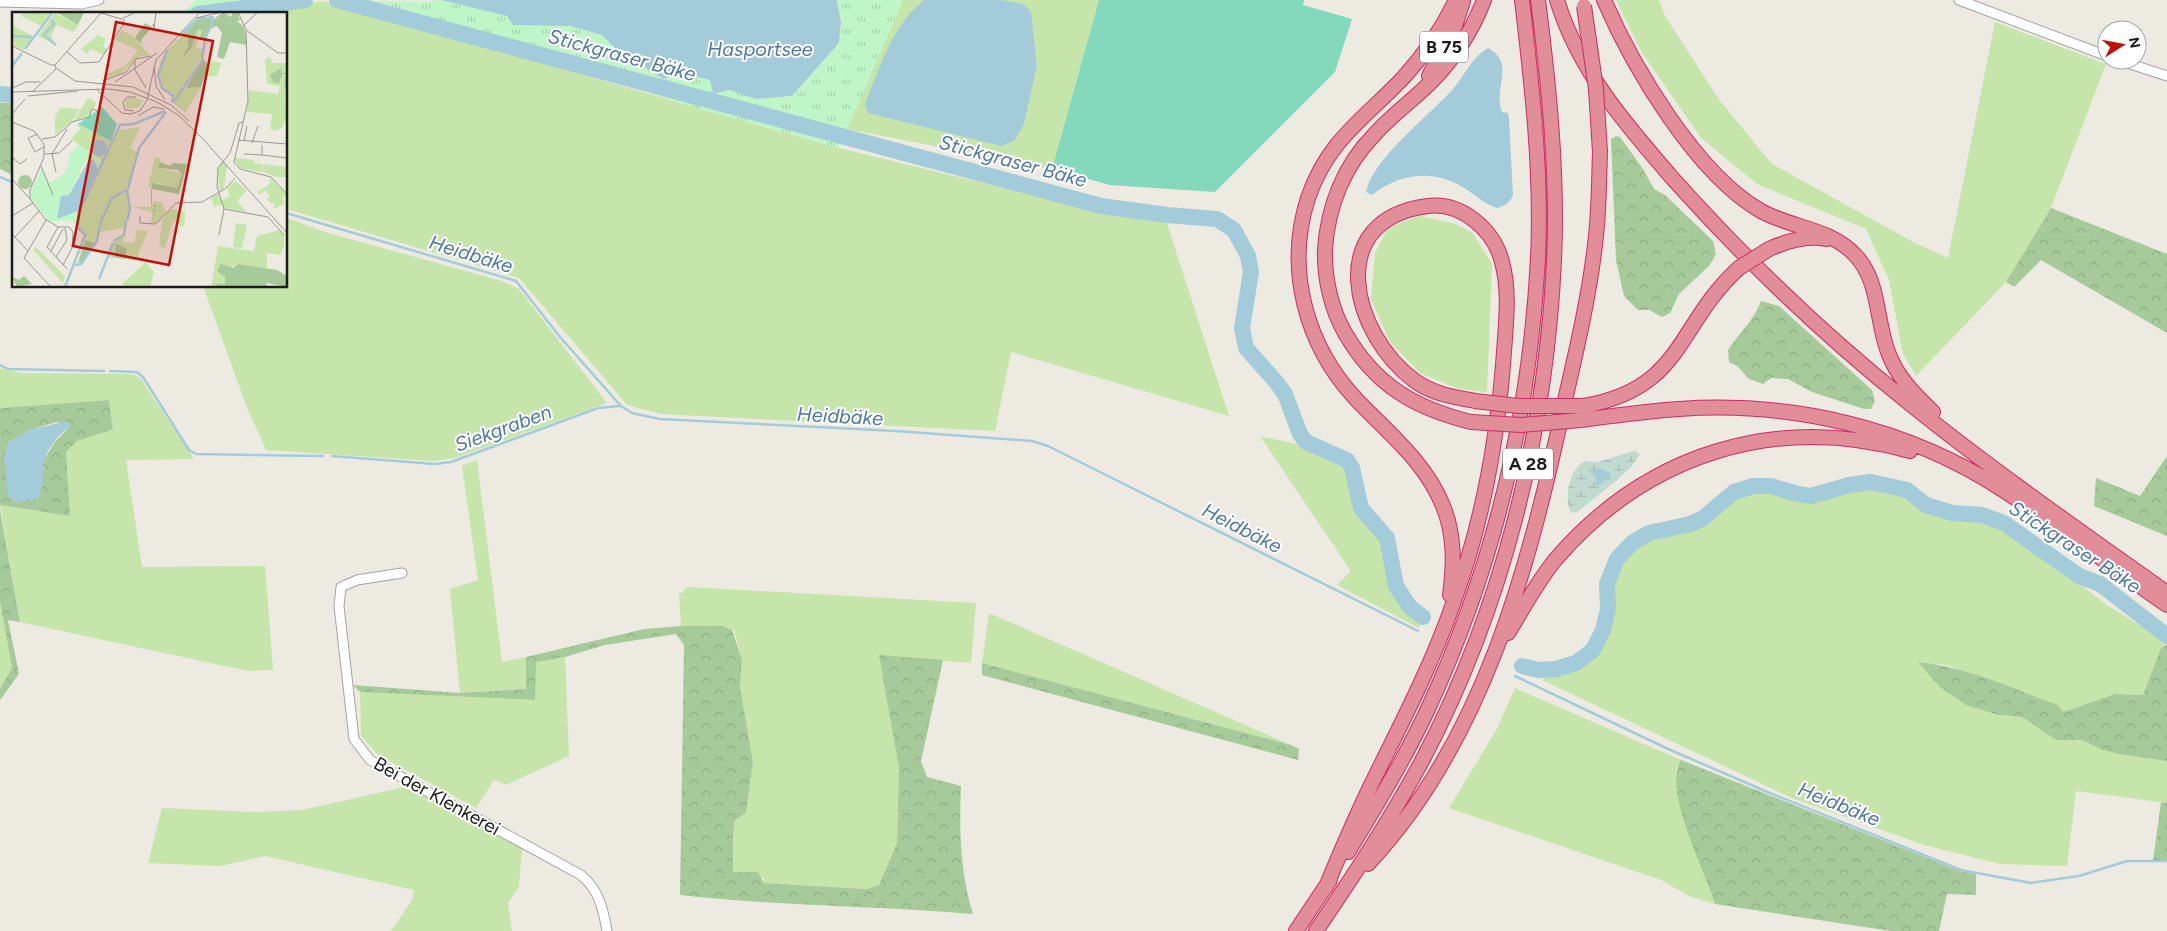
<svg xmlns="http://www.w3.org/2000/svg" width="2167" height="931" viewBox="0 0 2167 931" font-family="Figtree,sans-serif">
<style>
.grass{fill:#c5e5aa}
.forest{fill:url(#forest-crowns);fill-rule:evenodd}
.wetland{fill:url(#wetland-marsh)}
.park{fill:url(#park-tufts)}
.pitch{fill:#84d8bb}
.water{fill:#a4cbd9}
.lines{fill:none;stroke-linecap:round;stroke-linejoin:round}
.stream{stroke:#a4cbd9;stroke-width:2.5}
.river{stroke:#a4cbd9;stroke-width:16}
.minor-casing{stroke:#a3a3a3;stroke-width:11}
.highway-casing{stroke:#cd2d5e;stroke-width:16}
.minor{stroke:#fff;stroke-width:9}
.highway{stroke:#e18d9a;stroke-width:14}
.highway-bridge-casing{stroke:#cd2d5e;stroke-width:16;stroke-linecap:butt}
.highway-bridge{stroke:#e18d9a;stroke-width:14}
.labels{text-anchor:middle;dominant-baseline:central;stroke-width:4;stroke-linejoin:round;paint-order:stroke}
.shield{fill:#fff;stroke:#606060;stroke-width:1}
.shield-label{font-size:18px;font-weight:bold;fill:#1c1c1c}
.street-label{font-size:19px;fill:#1c1c1c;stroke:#fff}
.water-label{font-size:20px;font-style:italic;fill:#4e77a6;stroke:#fff}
.inset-river{fill:none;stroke:#a4cbd9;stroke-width:2.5}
.inset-road{fill:none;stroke:#999893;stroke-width:1}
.view{fill:#bd110b;fill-opacity:0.15;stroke:#bd110b;stroke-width:2.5}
.inset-edge{fill:none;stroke:#1c1c1c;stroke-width:2.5}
</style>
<defs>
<pattern id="forest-crowns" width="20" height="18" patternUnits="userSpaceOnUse" patternTransform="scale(1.25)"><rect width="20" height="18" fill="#a6ca99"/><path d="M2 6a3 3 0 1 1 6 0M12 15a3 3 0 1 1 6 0" fill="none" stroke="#8ead83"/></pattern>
<pattern id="wetland-marsh" width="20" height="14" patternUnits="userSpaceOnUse" patternTransform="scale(1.25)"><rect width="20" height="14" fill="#c0dacf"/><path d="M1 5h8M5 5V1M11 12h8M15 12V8" fill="none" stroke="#a4bab1"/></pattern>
<pattern id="park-tufts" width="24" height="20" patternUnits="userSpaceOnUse" patternTransform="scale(1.25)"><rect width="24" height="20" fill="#c0f6c7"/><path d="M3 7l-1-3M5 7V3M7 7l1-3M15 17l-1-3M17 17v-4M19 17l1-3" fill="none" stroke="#a4d2aa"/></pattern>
</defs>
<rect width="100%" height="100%" fill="#edeae2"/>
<path class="grass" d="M903,0H924L916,6L1024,124L1037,66L1031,12L1001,0H1099L1052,169L847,129Z
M1616,0H1659L1665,16L1720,101L1772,164L1915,243L1948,258L1995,22L2106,64L2051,208L2006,282L1916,376L1903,354L1889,280L1866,229L1757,184L1701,138L1641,51Z
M324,1L839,148L1107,213L1165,217L1229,416L1011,352L995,431L661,414L627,405L519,278L290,210H286V14H228Z
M1419,216L1453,223L1473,233L1492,264L1487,392L1459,389L1420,373L1390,342L1371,299L1375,253L1388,228Z
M287,218L325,232L502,281L519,289L607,403L455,458L434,461L266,450L246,405L203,286H286Z
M0,368L21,373L133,374L141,379L194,459L126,460L142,567L265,566L273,670L248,671L20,622L0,505L70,516L66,452L77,441L113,428L109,400L0,408Z
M1260,436C1283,442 1330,448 1346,466C1355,476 1352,490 1356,502C1361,518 1374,526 1382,540C1389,551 1384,565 1387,577C1391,594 1408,613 1422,621L1419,628L1337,585L1351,571Z
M477,460L502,662L526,657V689L460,693L450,589L478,580L462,466Z
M1870,485L1903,491L1930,513L1975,518L2002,524L2107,605L2167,642L2161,648L2143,695L2115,694L2063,712L2058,705L1947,665L1919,662L1999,715L2022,717L2056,740H2082L2100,749L2167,761V803L2076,791L2067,866L2000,864L1924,845L1792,798L1542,680L1548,675L1589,662L1603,645L1608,628L1611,588L1627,558L1641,544L1658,535L1693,527L1739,492L1764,487L1811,499Z
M688,587L976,603L971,663L880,656L899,768L897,843L879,885L866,889L764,883V878L733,872V835L735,820L746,813L753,762L740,687L742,659L734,630L723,626H681L679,595Z
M0,601L12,668L0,689Z
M989,613L1291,745L982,663Z
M565,657L569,756L506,785L494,780L476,808L378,755L361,736L360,692L535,700V662Z
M1515,688L1681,760L1676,769L1686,827L1715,904L1689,896L1661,880L1449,808L1497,729Z
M409,786L522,848L519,886L508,903L512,931H391L412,900L414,890L265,856L221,866L148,863L162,808L252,812L302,810Z"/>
<path class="forest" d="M0,103H14V176L0,169Z
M1616,136L1620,137L1643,169L1654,189L1665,195L1713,241L1716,254L1710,265L1679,294L1670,313L1662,317L1649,310H1638L1624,296L1616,260L1611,139Z
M2051,208L2167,254V333L2041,260L2014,287L2006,282Z
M1761,301L1779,306L1872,390L1875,401L1871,409H1864L1812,392L1788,379L1771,378L1763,384L1749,379L1737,366L1729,362L1728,350C1738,334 1755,319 1761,301Z
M109,400L113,429L77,441L66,452L70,516L0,505V408ZM57,422L69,427L54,443L45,458L8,443L30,430Z
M2167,456V536L2094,506L2096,478L2140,496Z
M0,510L20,622L8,620L19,674L0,700V689L12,668L0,601Z
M681,626H723L732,630L742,659L740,687L753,762L746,813L735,820L733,835V872H758L764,883L866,889L879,885L897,843L899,768L879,655L943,660L921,761L927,777L961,786C959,830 960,872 973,914C876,906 778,906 680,895L684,645L676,634L605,645L565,657L536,662L535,700L360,692L353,685L460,693L526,689V657L644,629Z
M2167,644V761L2119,754L2100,749L2082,740H2056L2022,717L1999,715L1966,705L1940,687L1918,662C1968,667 2011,688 2058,705L2063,712L2115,694L2143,695L2161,648Z
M982,663L1291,745L1299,749L1298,760L982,675Z
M1681,760L1960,871L1976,874V895L1947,894L1939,931H1891L1715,904C1705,870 1662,790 1681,760Z
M2161,802L2167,803V861H2153Z"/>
<path class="wetland" d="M1634,451L1640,454L1632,466L1615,482L1577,512L1571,513C1564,500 1569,471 1582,463C1587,459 1591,463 1597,462C1609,459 1622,454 1634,451Z"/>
<path class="park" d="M196,0H268L206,9L191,14L186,11Z
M358,0L418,2L441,0L507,16L514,25L570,26L602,35L622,55L639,53L646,68L663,79L681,73L710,80L713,94L730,90L756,99L792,96L839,43L841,22L837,0H903L839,148L679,103L474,30Z"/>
<path class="pitch" d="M1099,0H1304L1303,5L1352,19L1335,72L1215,192L1110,185L1052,169Z"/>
<path class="water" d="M441,0H837L841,22L839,43L792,96L756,99L730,90L713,94L710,80L681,73L663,79L646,68L639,53L622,55L602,35L570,26L513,25L507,16Z
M924,0H1001L1023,4L1031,12L1037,66L1024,124L1014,141L1001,146L868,113L865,104C879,69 893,24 924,0Z
M1488,48C1517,64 1492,88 1502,112L1508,113L1509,119L1513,196C1509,203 1504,206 1497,208C1484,204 1473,193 1461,186C1431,169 1398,174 1372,195L1366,192C1373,158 1429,116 1453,89C1465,75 1472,57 1488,48Z
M67,421L71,424L69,427C60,433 48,448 45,458C40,472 47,485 37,499L16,503L8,496L4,458L8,443L30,430Z
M1598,468L1610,473V477L1598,486L1594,483L1597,480L1592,472Z"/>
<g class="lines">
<path class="stream" d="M0,177L14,183
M286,213L516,281L560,337L621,406L632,413L660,419L896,431L1032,441L1048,446L1418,631
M0,365L8,369L104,371
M110,371L137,372L143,377L189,450L196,454L323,456
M332,456L435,464L451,462L598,408L620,406
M1515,676L1666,748L1765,791L1961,870L2031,883L2079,876L2127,861H2167"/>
<path class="river" d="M337,0L1101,206L1167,215L1217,219L1234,230L1248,256L1251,272L1242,328L1246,348L1277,383L1285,394L1300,434L1306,442L1347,460L1352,468L1361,508L1387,538L1396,586L1410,607L1423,617
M198,14L305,0
M0,94L14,95
M1522,666L1538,670L1556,669L1576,663L1593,650L1603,630L1608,609L1607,584L1617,559L1632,543L1649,533L1690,524L1702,519L1734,492L1753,486H1771L1798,494L1811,496L1849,485L1871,482L1907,490L1926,505L1952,513L1982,515L2004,523L2079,576L2100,584L2167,636"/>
<g class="minor-casing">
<path id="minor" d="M1959,0L2107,56
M0,2L81,4L99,0
M2118,60L2167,76
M402,573L357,580L341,587L339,606L354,739L370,760L581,875C599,890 603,908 607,931"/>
</g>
<g class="highway-casing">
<path id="highway" d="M1557,0C1578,70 1627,126 1674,180C1745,259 1826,337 1909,403C1992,470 2080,531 2167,593
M1604,0C1633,67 1696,174 1761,211C1791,228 1831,228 1856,256C1880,282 1876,321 1888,352C1897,377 1914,394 1933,412
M1429,76L1455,26L1463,1
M1769,249C1787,241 1806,235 1826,239
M1583,406C1684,389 1676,325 1739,268
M1581,420C1614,416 1646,411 1679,409C1792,401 1908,428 2003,490C2059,526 2112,567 2167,605
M1471,422C1414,408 1375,385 1345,333C1331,309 1324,277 1325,249C1328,206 1344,165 1375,134C1392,115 1413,100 1431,82C1454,59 1472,31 1484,0
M1450,595C1454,565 1455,535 1443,506C1425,461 1387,432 1355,398C1306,345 1285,269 1308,198C1328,140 1363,120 1403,78C1424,55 1442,29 1456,0
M1508,633C1523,609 1537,582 1555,560C1646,454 1775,413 1910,451
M1348,852C1376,806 1404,760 1427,711C1493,569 1530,415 1538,258C1542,172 1532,85 1522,0
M1368,864C1483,741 1528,570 1563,409C1576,352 1590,294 1596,236C1599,208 1599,180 1600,152
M1326,887C1340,853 1355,818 1371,785C1401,724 1432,665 1454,601C1483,521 1498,436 1504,352C1506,322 1510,291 1502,262C1494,230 1462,202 1428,206C1323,219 1351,334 1415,381C1433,394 1454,397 1475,401
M1296,931L1330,880
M1316,931C1354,875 1391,819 1423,759C1503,607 1546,433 1554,261C1558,174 1549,86 1538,0"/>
</g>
<use href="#minor" class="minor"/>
<use href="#highway" class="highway"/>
<g class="highway-bridge-casing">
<path id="highway-bridge" d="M1584,6L1596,89L1600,152
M1739,268L1769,249
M1475,401L1518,406H1583
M1471,422L1521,425L1581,420"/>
</g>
<use href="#highway-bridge" class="highway-bridge"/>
</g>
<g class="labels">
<g class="shield">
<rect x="1420" y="31.5" width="48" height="31" rx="4"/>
<rect x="1503" y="448.5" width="50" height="31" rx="4"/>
</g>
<g class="shield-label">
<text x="1444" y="47">B 75</text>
<text x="1528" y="464">A 28</text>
</g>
<g class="street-label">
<text transform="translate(437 796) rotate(29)">Bei der Klenkerei</text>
</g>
<g class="water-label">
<text x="760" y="49">Hasportsee</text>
<text transform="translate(622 55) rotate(15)">Stickgraser Bäke</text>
<text transform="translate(1013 161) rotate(15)">Stickgraser Bäke</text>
<text transform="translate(471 254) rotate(17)">Heidbäke</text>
<text transform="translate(840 416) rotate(3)">Heidbäke</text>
<text transform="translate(503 428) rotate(-20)">Siekgraben</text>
<text transform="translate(1242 528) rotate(27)">Heidbäke</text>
<text transform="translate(2075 547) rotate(33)">Stickgraser Bäke</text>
<text transform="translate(1839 804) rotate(22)">Heidbäke</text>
</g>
</g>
<g transform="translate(12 12)">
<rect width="275" height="275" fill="#edeae2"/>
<path d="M11,0H40L29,14L10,4L4,14ZM43,1L66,13L62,20L45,13L39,24L43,33L26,24ZM0,13L22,25L12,38L0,33L4,30H0ZM186,17L190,18L184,35L192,38L190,45L162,88L160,81L150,75L147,64L148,50L155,38L171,23L176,26V35L168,48L171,47ZM110,18L123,26L138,44H128L109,61L92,67L93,63L113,54L126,38L103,28ZM86,23L94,27L91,34L96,38L92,43L79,37L75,42L69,37ZM259,45L260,51H275V61L274,53V61H269L268,56L270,62H274L272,74L275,75V81L273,88L264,90L275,88V104L270,116L263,119L258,117L260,102L235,100L237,78L266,82L268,74L255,72L253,47ZM199,49L209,51L205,64L194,65ZM189,75L173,101L162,91L173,76ZM118,85L131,88L128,95L115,97L113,88ZM76,86L84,90L82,96L76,104L62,109ZM48,96L68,97L60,109L43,123V105ZM66,112L99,129L91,149L59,127L68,117ZM128,115L118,136L125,140L117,174L101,186L115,179L117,198L113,216L89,220V209L101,186L88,208L85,229L83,231L73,228L74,223L66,215L67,201L107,118ZM143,145L149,147L146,156L170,161L166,176L144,171L136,176ZM222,146L242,148V151L250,152L249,160L228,156ZM211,150L215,154L212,177L207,179L206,157ZM251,152L275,155L274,165H264L250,159ZM258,166L275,182L270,187L273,191L265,196H261L263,193L255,188L258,185L253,178L248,182L245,180L258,172ZM223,169L235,178L225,189L235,200L212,196L210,192L202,195L199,186L206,182L209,189L218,184L215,176ZM140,189L150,190L154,201L144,211H139L142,201L118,194L139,195V193L142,197L144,193ZM159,197L173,200V209L171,215L161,209L153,236L147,234L150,208ZM224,211L235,213L230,236L221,235ZM125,218L136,219L125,245L113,244L115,237L105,231L103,244L96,245L103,227L112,223L111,230L122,231ZM268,218L272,223V234L268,243L255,241V257L226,252L217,256L213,274L205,271L204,275H199L206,234L248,240L242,239L245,224ZM134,250L142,260L138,275H111V271Z" fill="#c5e5aa"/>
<path d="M44,0H72L66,13ZM211,0L219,5L221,0H225L228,8L225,9L232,15L235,33L218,30L212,47L205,45L210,21L205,14L197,17L193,29L187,27L190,19L186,17L179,36L168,49L176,35V26L170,21L183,8L191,4L202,7ZM133,11L140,15L129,28L130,32L123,26ZM191,47L196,53L189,75L174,76ZM274,53L275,75H272L274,62H270L267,71L261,70L258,63L269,56V61H274ZM148,150L158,154L161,151L175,152L167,182L140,177V192L144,193L139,211L142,194L139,193V180L140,171L165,176L170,162L166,158L146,156ZM6 170a7 7 0 1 1 14 0a7 7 0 1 1-14 0ZM73,228L83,231L71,249L66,251ZM104,231L115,237L113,244L131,246L134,249L96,245L103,244ZM209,252L221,256L226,252L265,258L275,264V275L254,271L255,275H204L205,271L213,273V265L205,259ZM12,264L20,272L5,275L0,265L7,268Z" fill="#a6ca99"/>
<path d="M67,132L93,150L66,200V215L60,209H37L18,186L19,178L30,156L37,171L52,162L58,149L56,145ZM82,148L86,158L66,199L61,202L54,201L49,207L46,198L52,184L57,183L73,150Z" fill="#c0f6c7" fill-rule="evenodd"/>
<path d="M24,235L53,264L51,271L21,238Z" fill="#c5e5aa"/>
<path d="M90,95L105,112L99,129L66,112Z" fill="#84d8bb"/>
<path d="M79 136a8 8 0 1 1 16 0a8 8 0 1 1-16 0ZM77,148H82L86,158L66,199L45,207L49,184L57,183Z" fill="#a4cbd9"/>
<path class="inset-river" d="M39,8L42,12L32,23L44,33M171,21L186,7L202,5M0,24L20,25M13,37L41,0M155,38L146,63L150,76L161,84L160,90M0,54L10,41M161,91L190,49L193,27L202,7M115,209L118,197L115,178M101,229L112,223L114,210M63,253L69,252L85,229L89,209L100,186L116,177L127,136L154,100M87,267L101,231M53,275L73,223L66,216L67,200L108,113L122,112L153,99"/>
<path class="inset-road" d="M226,0L234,18L266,41H275M184,6L210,0M141,12L142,16L144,0M232,13L246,0M234,19L236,89L222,150L228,157L259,165L275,182M0,34L39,53M55,40L68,51L87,50L111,13L112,7M123,48V58L134,76M43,53L89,1L109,7L124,0M142,54L144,74L153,88M44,56L63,69L121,75L159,93L177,109M91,69L114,60L124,47L139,44M103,70L145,41M0,76L14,70H28M85,78L110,101L119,102L128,99L135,88L144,48L188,0M0,80L96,77L118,80L145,90L166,103L191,127L275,221M20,80L44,57L43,53H39M16,84L66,79M122,99L113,98L111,90L115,85H124M0,102L13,87M126,104L141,95L152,97M0,110L22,119L32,132V145L18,178V187L33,207L46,215H57L61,220L60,236L51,253M26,122L16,126L23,140L32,135M30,127L43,125L60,110L77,105L80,97L87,99M226,128L275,132M232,129L235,114M240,131L246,114M250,133V143L275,146M33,142L47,141L60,129M232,142L250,143M0,145L8,152L15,147M29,154L41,183M44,160L40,142L55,117M0,167L18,187M212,197L256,205L272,223M0,204L21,191M128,204V211L144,212L164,191L190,190L213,177L223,166M34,208L12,246L38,274M46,215L35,235L55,257M0,222L16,239M207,223L212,197L205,175L206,156L218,141L227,111L231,110M3,225L27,199M39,239L51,217M44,245L55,228L53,216"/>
<path class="view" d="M104,10L201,29L157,253L61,234Z"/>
<rect width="275" height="275" class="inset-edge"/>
</g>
<g transform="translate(2122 45) rotate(79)"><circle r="24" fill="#ffffff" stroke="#a4a4a4"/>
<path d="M0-4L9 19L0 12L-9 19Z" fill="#bd110b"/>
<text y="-8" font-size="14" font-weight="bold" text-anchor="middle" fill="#1c1c1c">N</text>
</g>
</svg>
